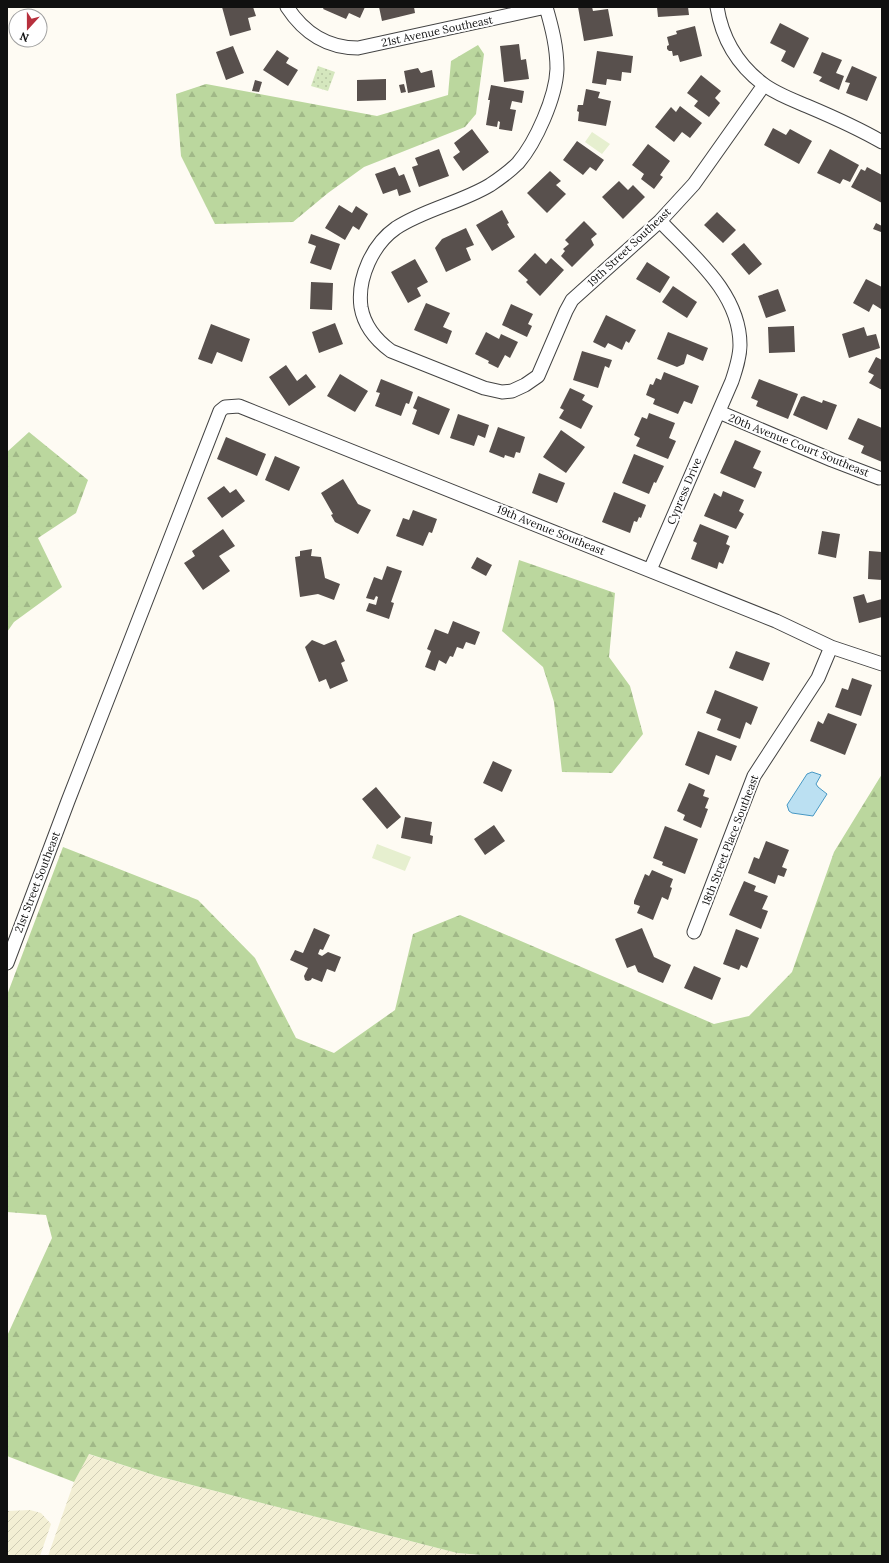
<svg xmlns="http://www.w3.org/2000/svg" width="889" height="1563" viewBox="0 0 889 1563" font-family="Lora,serif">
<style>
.farmland{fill:url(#farmland-furrows)}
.forest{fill:url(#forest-firs)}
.park{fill:url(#park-dots)}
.pitch{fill:#e6efcf}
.water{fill:#bbe0f2;stroke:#4798c4}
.building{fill:#58504d}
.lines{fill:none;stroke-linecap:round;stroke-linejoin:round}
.street-casing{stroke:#434343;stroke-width:15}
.street{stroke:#fff;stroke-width:13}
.labels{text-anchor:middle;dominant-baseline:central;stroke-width:4;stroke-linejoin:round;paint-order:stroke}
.street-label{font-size:11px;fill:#101010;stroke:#fff}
</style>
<defs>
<pattern id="farmland-furrows" width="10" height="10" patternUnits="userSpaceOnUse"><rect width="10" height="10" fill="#f3efd4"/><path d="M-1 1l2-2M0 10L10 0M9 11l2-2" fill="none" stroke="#cfccb5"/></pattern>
<pattern id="forest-firs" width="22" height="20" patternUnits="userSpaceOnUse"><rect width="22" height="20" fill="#bbd79e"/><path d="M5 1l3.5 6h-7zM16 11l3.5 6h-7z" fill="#a0b887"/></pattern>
<pattern id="park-dots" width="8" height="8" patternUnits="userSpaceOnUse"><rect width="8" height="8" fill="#d5e7be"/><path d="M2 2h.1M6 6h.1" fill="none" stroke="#b6c5a2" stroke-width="1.8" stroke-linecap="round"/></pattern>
</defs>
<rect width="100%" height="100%" fill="#fefbf3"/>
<path class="farmland" d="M88,1454L157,1476L457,1553L494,1556H48L74,1482Z
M30,1510L41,1513L51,1524L40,1556H7V1511Z"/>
<path class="forest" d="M478,45L484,54L476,114L465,127L364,167L328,193L293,222L215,224L181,156L176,94L206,84L377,116L448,95L451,61Z
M29,432L88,480L76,513L38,538L62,587L14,622L7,632V452Z
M519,560L615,593L609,657L630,686L643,734L612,773L562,772L554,702L543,667L502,631Z
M882,774V1556H494L457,1553L157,1476L89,1454L74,1482L7,1456V1336L52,1238L46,1215L7,1212V995L63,847L198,900L255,958L296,1038L334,1053L395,1010L413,934L460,915L714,1024L749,1016L792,972L834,852Z"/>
<path class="park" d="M318,66L335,72L328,91L311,86Z"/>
<path class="pitch" d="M592,132L610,144L602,154L585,142Z
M377,844L411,857L405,871L372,858Z"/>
<path class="water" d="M812,772L821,775L816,784L818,787L827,794L813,816L792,813L789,811L787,805L807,774Z"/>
<path class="building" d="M222,7H253L256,16L248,18L251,30L230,36Z
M324,7H365L360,18L349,13L346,19L323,9Z
M379,7H414L415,13L382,21Z
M578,7H592L593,11L608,9L613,36L584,41Z
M657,7H688L689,15L658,17Z
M780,23L809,38L794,68L781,61L786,51L770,43Z
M695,26L702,56L680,62L678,55L673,56L672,51H669L667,49V46L669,45L667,37L677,34L676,31Z
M519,44L521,60L526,59L529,79L504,82L500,46Z
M233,46L244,73L226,80L216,52Z
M277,50L289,58L286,63L298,70L288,86L263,70Z
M597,51L633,56L631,73L622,72L621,81L607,79L606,85L592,83Z
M822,52L842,60L836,73L844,76L839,90L819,81L822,77L813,73Z
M852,66L877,77L867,101L846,93L850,83L845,82Z
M418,68L421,73L432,70L435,87L408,93L404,71Z
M701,75L721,91L715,98L720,103L709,117L694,106L698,101L687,93Z
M386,79V100L357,101V80Z
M255,80L262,82L259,92L252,91Z
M404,84L406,92L401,93L399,85Z
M491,85L524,91L522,103L512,101L510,109L516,110L512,131L499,129L500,122L498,121L497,127L486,125L490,100H488Z
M586,89L600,92L598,98L611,101L606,126L578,121L579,112L577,111L578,105H583Z
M680,106L702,123L690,138L682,132L674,142L655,127L671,107L676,112Z
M773,128L786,135L790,129L812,141L799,164L764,145Z
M472,129L489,152L463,171L453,157L460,152L454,143Z
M577,141L604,160L596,171L590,167L583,175L563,160Z
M648,144L670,161L660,175L663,177L654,189L641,179L644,174L632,165Z
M439,149L449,176L419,187L412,167L418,165L415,158Z
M830,149L859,165L850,182L843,179L840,184L817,173Z
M395,167L399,176L404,174L411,192L399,196L397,189L383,194L375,174Z
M867,167L882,175V203L851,187L861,169L865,171Z
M550,171L561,181L556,185L566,194L547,213L527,193Z
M619,181L628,190L633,185L645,197L623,219L602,197Z
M339,205L352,213L356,206L368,214L359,230L353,226L345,240L325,228Z
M502,210L509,223L507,224L515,237L492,251L476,225Z
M717,212L736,230L723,243L704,225Z
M584,221L597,234L591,239L594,245L572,267L561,256L565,251L563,249L569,244L565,240Z
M876,223L882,226L881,232L873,229Z
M466,228L474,245L466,248L471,260L446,272L435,248L442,239Z
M311,234L340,244L331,270L310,263L316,246L308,243Z
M744,243L762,264L749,275L731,254Z
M535,253L546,264L551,258L564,270L540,296L526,282L528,280L518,271Z
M415,259L428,282L417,288L421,296L408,303L391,272Z
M647,262L670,277L660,293L636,279Z
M866,279L882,287L881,309L873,304L869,312L853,303Z
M311,282L333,283L332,310L310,309Z
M673,286L697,302L687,318L662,302Z
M778,289L786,311L766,318L758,296Z
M426,303L450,313L443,327L452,331L447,344L414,330Z
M511,304L533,314L528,324L532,326L527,337L502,325Z
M606,315L636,330L629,343L626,341L622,350L608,343L605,348L593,342Z
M335,323L343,344L319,353L312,332Z
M211,324L250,339L242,362L217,352L212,364L198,359Z
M794,326L795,352L769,353L768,327Z
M864,327L867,336L876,334L880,348L849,358L842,334Z
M486,332L499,339L501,334L518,342L510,358L505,355L498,368L488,363L489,361L475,354Z
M668,332L708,348L703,361L687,354L684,364L677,367L657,359Z
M582,351L612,360L609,368L605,366L598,388L573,380Z
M876,357L882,360V390L869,383L874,375L868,372Z
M286,365L297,381L306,374L316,387L289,406L269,377Z
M664,372L699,386L692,404L684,401L678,414L653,404L655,399L646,395L650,384L653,385L656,378L661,380Z
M340,374L368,391L355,412L327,396Z
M381,379L413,392L409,404L406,403L401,416L375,406L380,393L376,392Z
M759,379L798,394L788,419L756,406L758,401L751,398Z
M570,388L585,395L582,400L593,406L581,429L559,418L564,410L560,408Z
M418,396L450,409L439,435L412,424L417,410L413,408Z
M804,396L822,403L823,400L837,405L827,430L793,415L801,397Z
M649,413L675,423L669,438L676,441L668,459L636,446L640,438L634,435L642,417L647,419Z
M458,414L489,425L485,438L478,435L474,446L450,438Z
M858,418L882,428V462L861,453L864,446L848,439Z
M498,427L525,437L520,453L516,452L514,458L505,455L504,458L489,452Z
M561,430L585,447L566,473L543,457Z
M226,437L266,454L257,476L217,459Z
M735,440L761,451L753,468L762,472L755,488L720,473Z
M634,454L664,466L656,483L654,482L649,494L622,483Z
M275,456L300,467L289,491L265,480Z
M539,473L565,483L557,503L532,493Z
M343,479L358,504L371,510L358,534L335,522L331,515L333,514L321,493Z
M224,486L230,493L236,489L245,501L222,518L207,498Z
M723,491L744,500L739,511L744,514L736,529L704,516L714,493L721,497Z
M614,492L646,505L641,518L639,517L637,522L634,521L630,533L602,522Z
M413,510L437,519L432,533L429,532L423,546L396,536L403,518L409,520Z
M700,524L729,536L726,544L730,546L723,564L719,562L717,569L691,559L697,543L693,541Z
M223,529L235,546L219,556L230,571L203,590L184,563L195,556L192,551Z
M822,531L840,534L836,558L818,554Z
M312,549L311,556L321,557L325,578L340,584L334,600L318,594L300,597L295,557L300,556V551Z
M869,551L882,552V580L868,579Z
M477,557L492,565L486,576L471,568Z
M387,566L402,571L391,602L394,603L389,619L366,611L369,603L376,605L378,597L376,596L374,600L366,598L374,577L382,580Z
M864,594L867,603L882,599V617L859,623L853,597Z
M453,621L480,632L475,645L466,642L463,649L457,647L453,657L450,656L446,664L439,660L435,671L425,667L431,651L427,649L435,629L448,634Z
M312,640L324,645L336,640L345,661L341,663L348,681L330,689L326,679L319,682L305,647Z
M736,651L770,663L763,681L729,668Z
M852,678L872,685L861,716L835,707L842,688L848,690Z
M715,690L758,707L751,725L746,722L740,739L717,730L721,719L706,713Z
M828,713L857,724L845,755L810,741L818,721L823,724Z
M698,731L737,746L731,761L716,755L709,775L685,765Z
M493,761L512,770L502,792L483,783Z
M689,783L705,790L703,796L709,798L705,808L708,809L701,828L683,820L685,815L677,811Z
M376,787L401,817L387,829L362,799Z
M405,817L432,822L430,835L433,836L432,844L401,838Z
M494,825L505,841L485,855L474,839Z
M665,826L698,839L685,874L662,865L663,862L653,858Z
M766,841L789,850L782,867L787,869L784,877L778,875L775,884L748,873L754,857L759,859Z
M652,870L673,879L670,887L672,888L668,900L662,897L653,920L637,913L640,906L634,904V901L645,874L649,876Z
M744,881L756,886L754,891L768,896L762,909L768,911L761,929L729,915Z
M314,928L330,935L323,950L320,949L318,954L322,956L328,952L341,957L335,972L327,969L322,982L312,978L311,980L308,981L305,980L304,976L308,968L290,960L295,950L303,953Z
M642,928L654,957L671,965L663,983L638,972L635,965L627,968L615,939Z
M736,929L759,938L747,968L741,965L739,970L723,964Z
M694,966L721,978L712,1000L684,988Z"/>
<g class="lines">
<g class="street-casing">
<path id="street" d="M287,7C304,33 327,48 358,48L546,7
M546,7C552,28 557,47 557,69C556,97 536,142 518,163C510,171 499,179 490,185C460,203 425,209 396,228C373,244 357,278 361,307C364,325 376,340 391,351L484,388L502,392L512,391L525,385L538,376L566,311L572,300L660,221L694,184L764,85
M717,7C722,38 738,65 763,84C776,94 793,100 807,106C833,117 858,128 882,142
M719,412L832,460L879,478
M650,570L732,381C736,369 740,357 740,345C740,293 693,256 660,221
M694,932L754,776L818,678L831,647
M7,963L68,801L220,411L225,407L239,406L244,408L776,621L831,647L882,664"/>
</g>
<use href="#street" class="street"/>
</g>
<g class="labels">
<g class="street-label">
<text transform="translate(437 31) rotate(-12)">21st Avenue Southeast</text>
<text transform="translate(629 247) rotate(-43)">19th Street Southeast</text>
<text transform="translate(799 445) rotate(22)">20th Avenue Court Southeast</text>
<text transform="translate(684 491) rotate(-67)">Cypress Drive</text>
<text transform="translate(551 530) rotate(22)">19th Avenue Southeast</text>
<text transform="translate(730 840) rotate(-69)">18th Street Place Southeast</text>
<text transform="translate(37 882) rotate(-69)">21st Street Southeast</text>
</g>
</g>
<rect width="889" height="1563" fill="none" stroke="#101010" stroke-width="16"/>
<g transform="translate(28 28) rotate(201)"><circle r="19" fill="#ffffff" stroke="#9f9f9f"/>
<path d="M0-3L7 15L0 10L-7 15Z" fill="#b7303d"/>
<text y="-6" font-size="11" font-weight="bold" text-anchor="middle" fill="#101010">N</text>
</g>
</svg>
